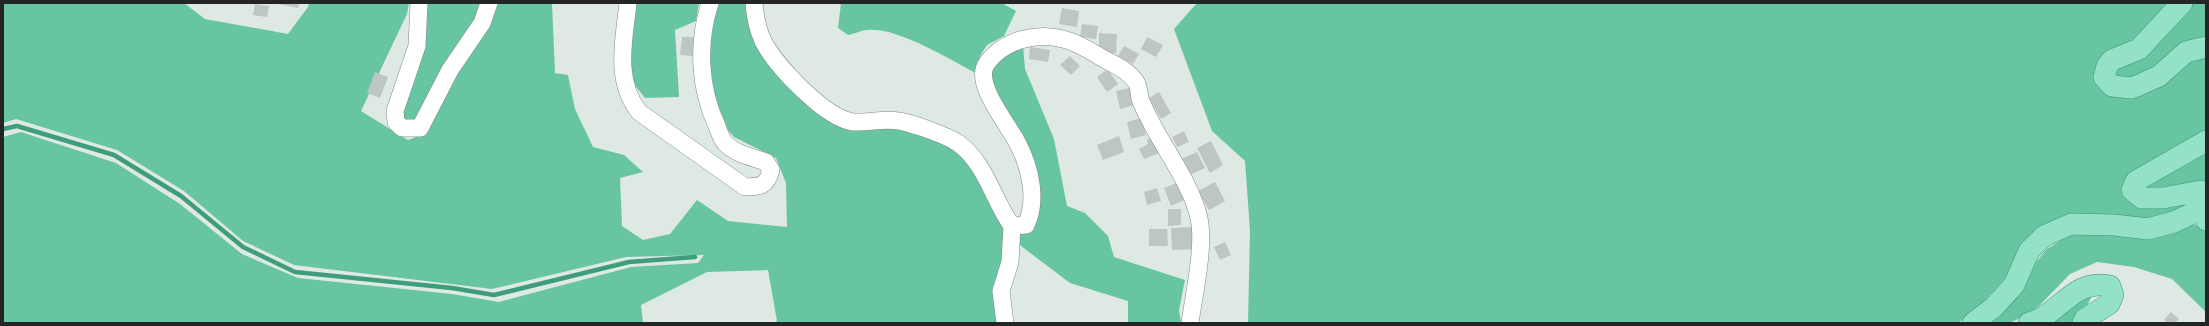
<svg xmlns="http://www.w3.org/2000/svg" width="2209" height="326" viewBox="0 0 2209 326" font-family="Figtree,sans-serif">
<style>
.forest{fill:#68c5a2}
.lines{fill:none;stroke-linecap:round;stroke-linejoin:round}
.stream{stroke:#3e9e7c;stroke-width:4.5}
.building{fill:#bdc6c2}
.minor-casing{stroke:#828b87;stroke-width:18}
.major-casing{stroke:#3d9376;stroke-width:22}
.minor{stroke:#fff;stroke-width:17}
.major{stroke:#93e2c7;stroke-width:21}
</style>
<rect width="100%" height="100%" fill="#dfe9e4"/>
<path class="forest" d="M3,3H184L205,19L288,34L308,7L309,3H409L407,14L361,111L408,140L426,133L457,72L491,25L497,3H552L555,73L568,75L575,109L593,147L624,155L643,172L620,178L622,226L643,240L670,234L697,200L728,221L787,227L786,183L776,158L734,137L718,119L709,75L705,35L713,3H749L811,107L907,129L939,140L962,156L978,176L1009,241L1001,323H773L777,321L768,270L707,272L641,305L643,323H3V137L21,132L116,163L180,204L242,254L298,278L452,294L499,302L631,267L698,263L704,255L626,257L492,289L294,265L243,241L184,191L117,150L16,119L3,123Z
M425,3H482L477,19L416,122L406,124L401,117Z
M633,3H699L696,21L675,30L679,97L645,98L628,77Z
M841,3H1002L1016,11L1004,36L987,45L980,56L976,73C949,59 896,26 866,30C860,31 854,34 848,35L838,28Z
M1197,3H2174L2137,44L2105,59L2113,91L2179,67L2206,53V134L2130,196L2206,200V212L2154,219L2080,214L2009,274L1975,311L1958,323H1248L1250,231L1245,161L1212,131L1174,29Z
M2188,3H2206V40L2155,70L2130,80L2117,78L2113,68Z
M1023,46L1025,69L1054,139L1067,206L1085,213L1108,236L1114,257L1185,280L1179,310L1181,323H1128V301L1070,283L1017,243V231L1036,215L989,73L991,64Z
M2206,149V184L2152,193L2143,185Z
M2188,223L2203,228L2206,232V312L2172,279L2134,267L2097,262L2070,274L2040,305L2023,317L2009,323H1984L2020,295L2031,268L2047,249L2067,236L2092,231Z
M2095,289L2079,323H2051Z"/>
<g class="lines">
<path class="stream" d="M3,129L17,126L114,155L181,196L243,247L295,272L452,288L494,295L629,262L695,257"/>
</g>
<path class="building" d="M275,3H299L298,8Z
M255,4L269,6L267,17L253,15Z
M1062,8L1079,11L1077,27L1059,24Z
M1082,24L1098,26L1096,39L1080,37Z
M1099,33L1117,34L1116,53H1099Z
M682,37H694V56L680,55Z
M1147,37L1163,45L1156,57L1141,49Z
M1124,46L1139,54L1133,64L1118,56Z
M1030,47L1050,50L1048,62L1029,59Z
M1070,56L1080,66L1071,75L1060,65Z
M1108,69L1118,84L1107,92L1097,77Z
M375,72L388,77L380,98L367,93Z
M1130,88L1134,105L1120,109L1116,91Z
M1159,92L1171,113L1161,119L1149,98Z
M1141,118L1146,135L1131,139L1127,122Z
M1184,131L1189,142L1177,147L1172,137Z
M1119,136L1124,152L1103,160L1097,145Z
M1153,138L1159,153L1144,159L1139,149L1148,144L1147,140Z
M1211,141L1223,165L1210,173L1197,148Z
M1197,152L1205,168L1190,175L1181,159Z
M1215,182L1225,201L1209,210L1198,191Z
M1177,183L1184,200L1171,206L1164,188Z
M1157,188L1161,201L1147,205L1144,192Z
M1168,209H1181V225L1168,226Z
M1193,227L1194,249L1172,250L1171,228Z
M1149,229H1167L1168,246H1149Z
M1225,242L1231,255L1220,260L1214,247Z
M2171,312L2179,319L2175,323H2168L2164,320Z"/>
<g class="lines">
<g class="minor-casing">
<path id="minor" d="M419,3L417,46L395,111L396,122L402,128H420L450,70L482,23L489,3
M628,3C624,40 614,80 639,112L745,187C760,187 767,186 771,170L766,162C752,157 735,154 725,143C721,139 719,131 717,126C699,88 697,43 710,3
M754,3C755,17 757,28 763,41C776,66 825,118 853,122C868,123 884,118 899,121C912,123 948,136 958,143C986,163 993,200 1012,226L1026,225C1038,200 1030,167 1018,144C1009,125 972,83 987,63C1004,40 1036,32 1063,39C1077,42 1092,52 1104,59C1115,65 1128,70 1136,82C1139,86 1139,94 1140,99C1143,107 1148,116 1152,124C1167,153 1192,186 1199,218C1205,246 1194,294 1190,323
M1005,323L1001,291L1010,262L1012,226"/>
</g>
<g class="major-casing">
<path id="major" d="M2182,3L2139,49L2112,60L2107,66L2104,77L2112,86L2131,88L2137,86L2159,76L2186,52L2206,47
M2206,141L2136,181L2132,190L2142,198H2163L2201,191L2206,194
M1973,323L1994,307L2014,285L2029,251L2044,236L2071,224L2114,225L2148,229L2174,222L2195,212L2202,214L2206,220
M2029,323C2060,315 2072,278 2110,286L2113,295L2109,304L2085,319L2083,323"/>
</g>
<use href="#minor" class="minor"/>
<use href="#major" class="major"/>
</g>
<rect width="2209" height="326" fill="none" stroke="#232625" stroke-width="8"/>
</svg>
